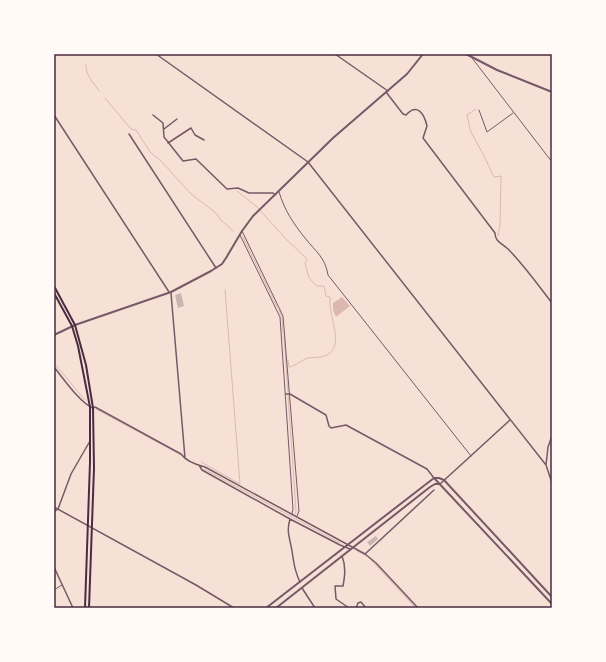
<svg xmlns="http://www.w3.org/2000/svg" width="606" height="662" viewBox="0 0 606 662" font-family="Poppins,sans-serif">
<style>
.water{fill:#dcb8b0}
.lines{fill:none;stroke-linecap:round;stroke-linejoin:round}
.stream{stroke:#dcb8b0;stroke-width:1}
.building{fill:#ccb4b1}
.service{stroke:#755966;stroke-width:1}
.minor{stroke:#755966;stroke-width:1.5}
.tertiary{stroke:#755966;stroke-width:2}
.secondary{stroke:#4a2c40;stroke-width:2}
.neatline{fill:none;stroke:#4a2c40;stroke-width:1.5}
</style>
<rect width="100%" height="100%" fill="#f7e1d7"/>
<path class="water" d="M342,297L350,306L336,317L333,310V303Z"/>
<g class="lines">
<path class="stream" d="M86,65C85,75 94,83 99,91
M105,98L131,129L136,130L150,152L161,161L191,194L215,212L221,220L233,231
M476,109L467,115L471,132L483,154L494,177L501,176L500,225L498,236
M237,191L257,207L286,239L307,259L305,263L309,278L317,286H324L326,296L330,297C330,302 330,307 331,312C333,325 342,347 327,355C321,358 314,357 308,358C301,360 296,366 289,367L288,360
M243,237L277,307
M279,310L282,317L283,333
M284,336L288,392
M54,363L85,400
M288,395L296,511L295,514
M96,409L181,455
M201,462L240,484L225,290
M204,469L340,543
M357,551L365,555
M371,560L416,608"/>
</g>
<path class="building" d="M181,293L184,306L178,308L175,295Z
M376,536L378,539L370,546L367,542Z"/>
<g class="lines">
<path class="service" d="M472,58L552,162
M479,110L487,132L513,113
M279,192C285,211 293,223 305,238C316,252 325,257 328,275L471,456
M242,231L283,316L299,511L297,516
M240,235L280,317L293,509L292,514
M54,590L62,585"/>
<path class="minor" d="M156,54L308,162L546,465L552,483
M335,54L388,91
M386,92L403,114L406,115C417,103 424,113 427,126L423,138L495,233C495,242 502,243 508,249C524,265 538,285 552,303
M54,115L169,292
M153,115L163,123L164,137L183,161L196,159L198,161L227,189L238,188L249,193H273L275,195
M164,129L177,119
M129,134L216,268
M168,143L191,128L195,135L204,140
M171,293L185,458
M54,367C63,378 81,404 93,408L95,407L181,454C186,461 197,465 205,467L365,554L376,563L418,608
M286,394H290L326,415L329,426L331,428L346,425L427,469L434,478
M199,465L202,470L290,519L340,545L350,549
M546,465L548,447L552,436
M440,484L510,420
M54,507L196,585L234,608
M54,512L58,509L71,474L90,441
M290,519C286,532 290,538 292,551C294,563 294,570 300,582
M365,554L434,490
M342,556C346,566 345,575 343,586H335L336,599L349,608
M54,567L73,608
M302,588L315,608
M356,608L358,603L361,602L366,608"/>
<path class="tertiary" d="M466,54L497,70L552,92
M54,335L75,325L171,292L211,271L222,264L226,258L242,231L253,216L333,138L407,74L423,54
M434,478L552,604
M266,608L434,478H439L444,480L552,597
M276,608L430,487L435,484H440"/>
<path class="secondary" d="M54,286L75,325L86,365L93,408L94,468L89,608
M54,293L72,326L78,346L90,407V462L85,608"/>
</g>
<rect width="606" height="662" fill="none" stroke="#fffaf5" stroke-width="110"/>
<rect x="55" y="55" width="496" height="552" class="neatline"/>
</svg>
